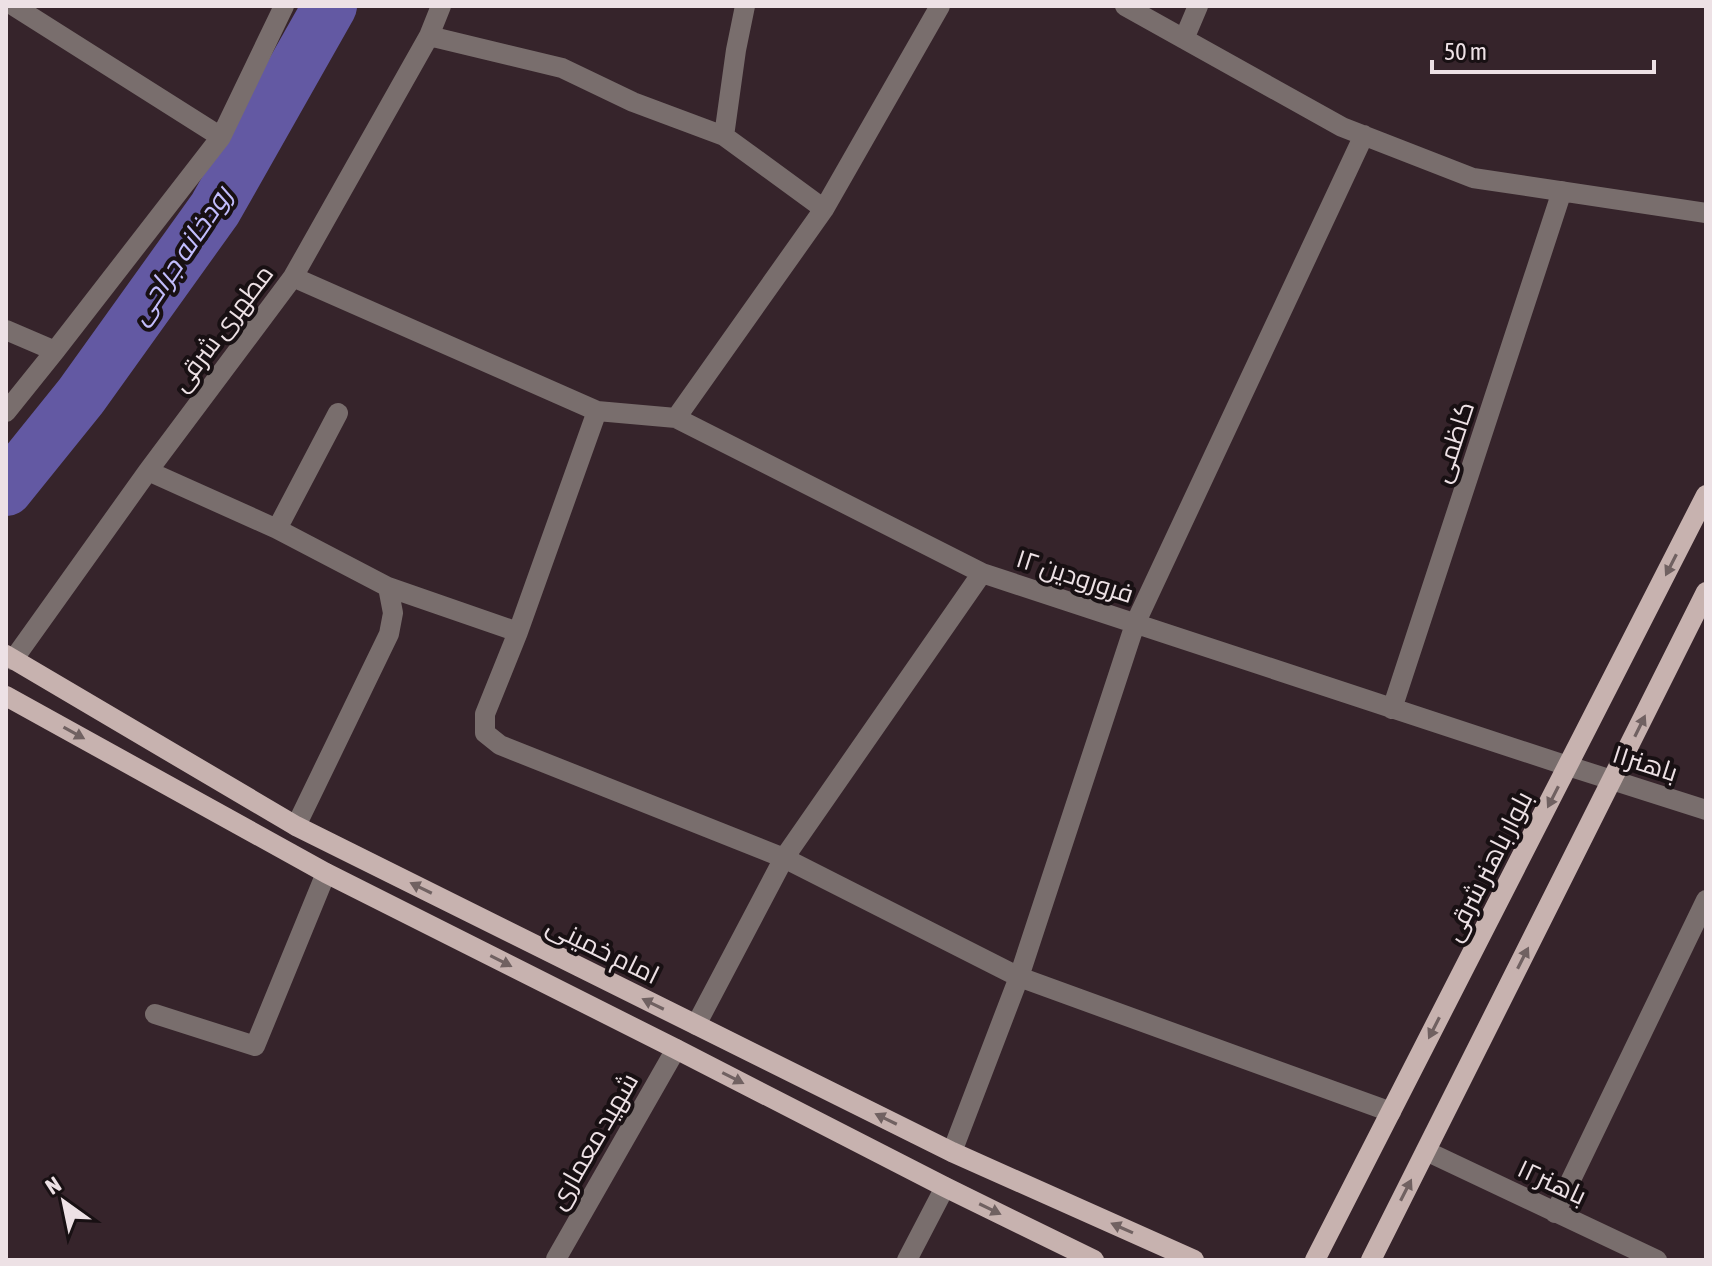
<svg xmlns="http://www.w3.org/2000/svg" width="1712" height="1266" viewBox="0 0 1712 1266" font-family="'Asap Condensed',Cairo,sans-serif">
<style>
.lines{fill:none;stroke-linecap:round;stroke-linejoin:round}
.river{stroke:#6359a3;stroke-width:54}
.minor{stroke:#796e6d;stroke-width:20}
.major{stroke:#c7b2af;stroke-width:20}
.oneway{fill:#706161}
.labels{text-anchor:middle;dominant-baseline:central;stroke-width:8;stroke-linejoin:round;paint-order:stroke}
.street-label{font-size:26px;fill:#ede1e5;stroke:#181013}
.water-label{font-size:28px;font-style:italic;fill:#c2bdfc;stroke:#181013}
</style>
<rect width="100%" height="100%" fill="#36242b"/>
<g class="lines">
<path class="river" d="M6,489L81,396L215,209L330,6"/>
<path class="minor" d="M14,6L221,137
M940,6L824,209L676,418L597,411L518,632L485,714V733L500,745L784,858L1019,977L1391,1112
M1125,6L1342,127L1473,178L1706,213
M429,36L562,68L633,102L724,136L824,209
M1184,39L1198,6
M724,136L736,50L745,6
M293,277L597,411
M6,330L55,351
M6,412L55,351L221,137L284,6
M676,418L982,573
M148,471L277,529L388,587L393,613L389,634L296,826
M277,529L338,413
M388,587L518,632
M13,660L148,471L293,277L429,36L441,6
M1392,709L1562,191
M155,1014L255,1046L326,873
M696,1025L784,858L982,573L1568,766L1706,810
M1426,1151L1657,1260
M952,1152L1019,977L1135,624L1364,135
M1555,1213L1706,900
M556,1259L676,1049
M907,1260L945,1187"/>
<path class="major" d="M6,655L296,826L952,1152L1194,1260
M6,696L326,873L676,1049L945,1187L1094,1260
M1315,1260L1706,495
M1371,1260L1706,592"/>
</g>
<defs><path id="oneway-solid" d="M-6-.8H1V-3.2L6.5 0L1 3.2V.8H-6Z" transform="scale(2)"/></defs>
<g class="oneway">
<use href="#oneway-solid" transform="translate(1671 565) rotate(117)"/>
<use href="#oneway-solid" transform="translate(1640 726) rotate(-64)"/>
<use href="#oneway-solid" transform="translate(74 733) rotate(29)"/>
<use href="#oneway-solid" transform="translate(1553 797) rotate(117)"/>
<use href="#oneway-solid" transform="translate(421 888) rotate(-154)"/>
<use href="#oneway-solid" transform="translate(1523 958) rotate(-63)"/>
<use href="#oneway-solid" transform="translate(501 961) rotate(27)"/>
<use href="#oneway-solid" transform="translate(653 1004) rotate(-154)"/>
<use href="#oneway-solid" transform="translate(1434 1028) rotate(117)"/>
<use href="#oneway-solid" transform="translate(733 1078) rotate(27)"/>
<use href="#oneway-solid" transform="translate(886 1119) rotate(-154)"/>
<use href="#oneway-solid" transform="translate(1406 1190) rotate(-63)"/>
<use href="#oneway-solid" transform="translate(990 1209) rotate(26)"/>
<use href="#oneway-solid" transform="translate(1122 1228) rotate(-156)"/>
</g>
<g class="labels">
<g class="street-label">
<text transform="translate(222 328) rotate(-53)">مطهری شرقی</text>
<text transform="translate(1453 442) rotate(-72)">کاظمی</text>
<text transform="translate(1075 576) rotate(18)">۱۲ فرورودین</text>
<text transform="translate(1645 763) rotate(18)">باهنر۱۱</text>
<text transform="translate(1488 866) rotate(-63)">بلوار باهنر شرقی</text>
<text transform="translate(603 950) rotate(26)">امام خمینی</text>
<text transform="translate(593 1141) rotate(-60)">شهید معماری</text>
<text transform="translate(1552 1182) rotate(25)">باهنر۱۲</text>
</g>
<g class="water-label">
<text transform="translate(180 255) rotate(-56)">رودخانه جراحی</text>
</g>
</g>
<rect width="1712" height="1266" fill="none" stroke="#ede1e5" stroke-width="16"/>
<g transform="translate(64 1202) rotate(327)" stroke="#181013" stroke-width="6" paint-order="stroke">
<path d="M0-6L14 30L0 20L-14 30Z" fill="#ede1e5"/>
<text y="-12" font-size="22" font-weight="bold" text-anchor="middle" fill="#ede1e5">N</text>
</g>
<path d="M1432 60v12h222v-12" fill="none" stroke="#ede1e5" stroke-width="4"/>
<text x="1444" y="60" font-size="24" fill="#ede1e5" stroke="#181013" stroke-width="6" paint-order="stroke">50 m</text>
</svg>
